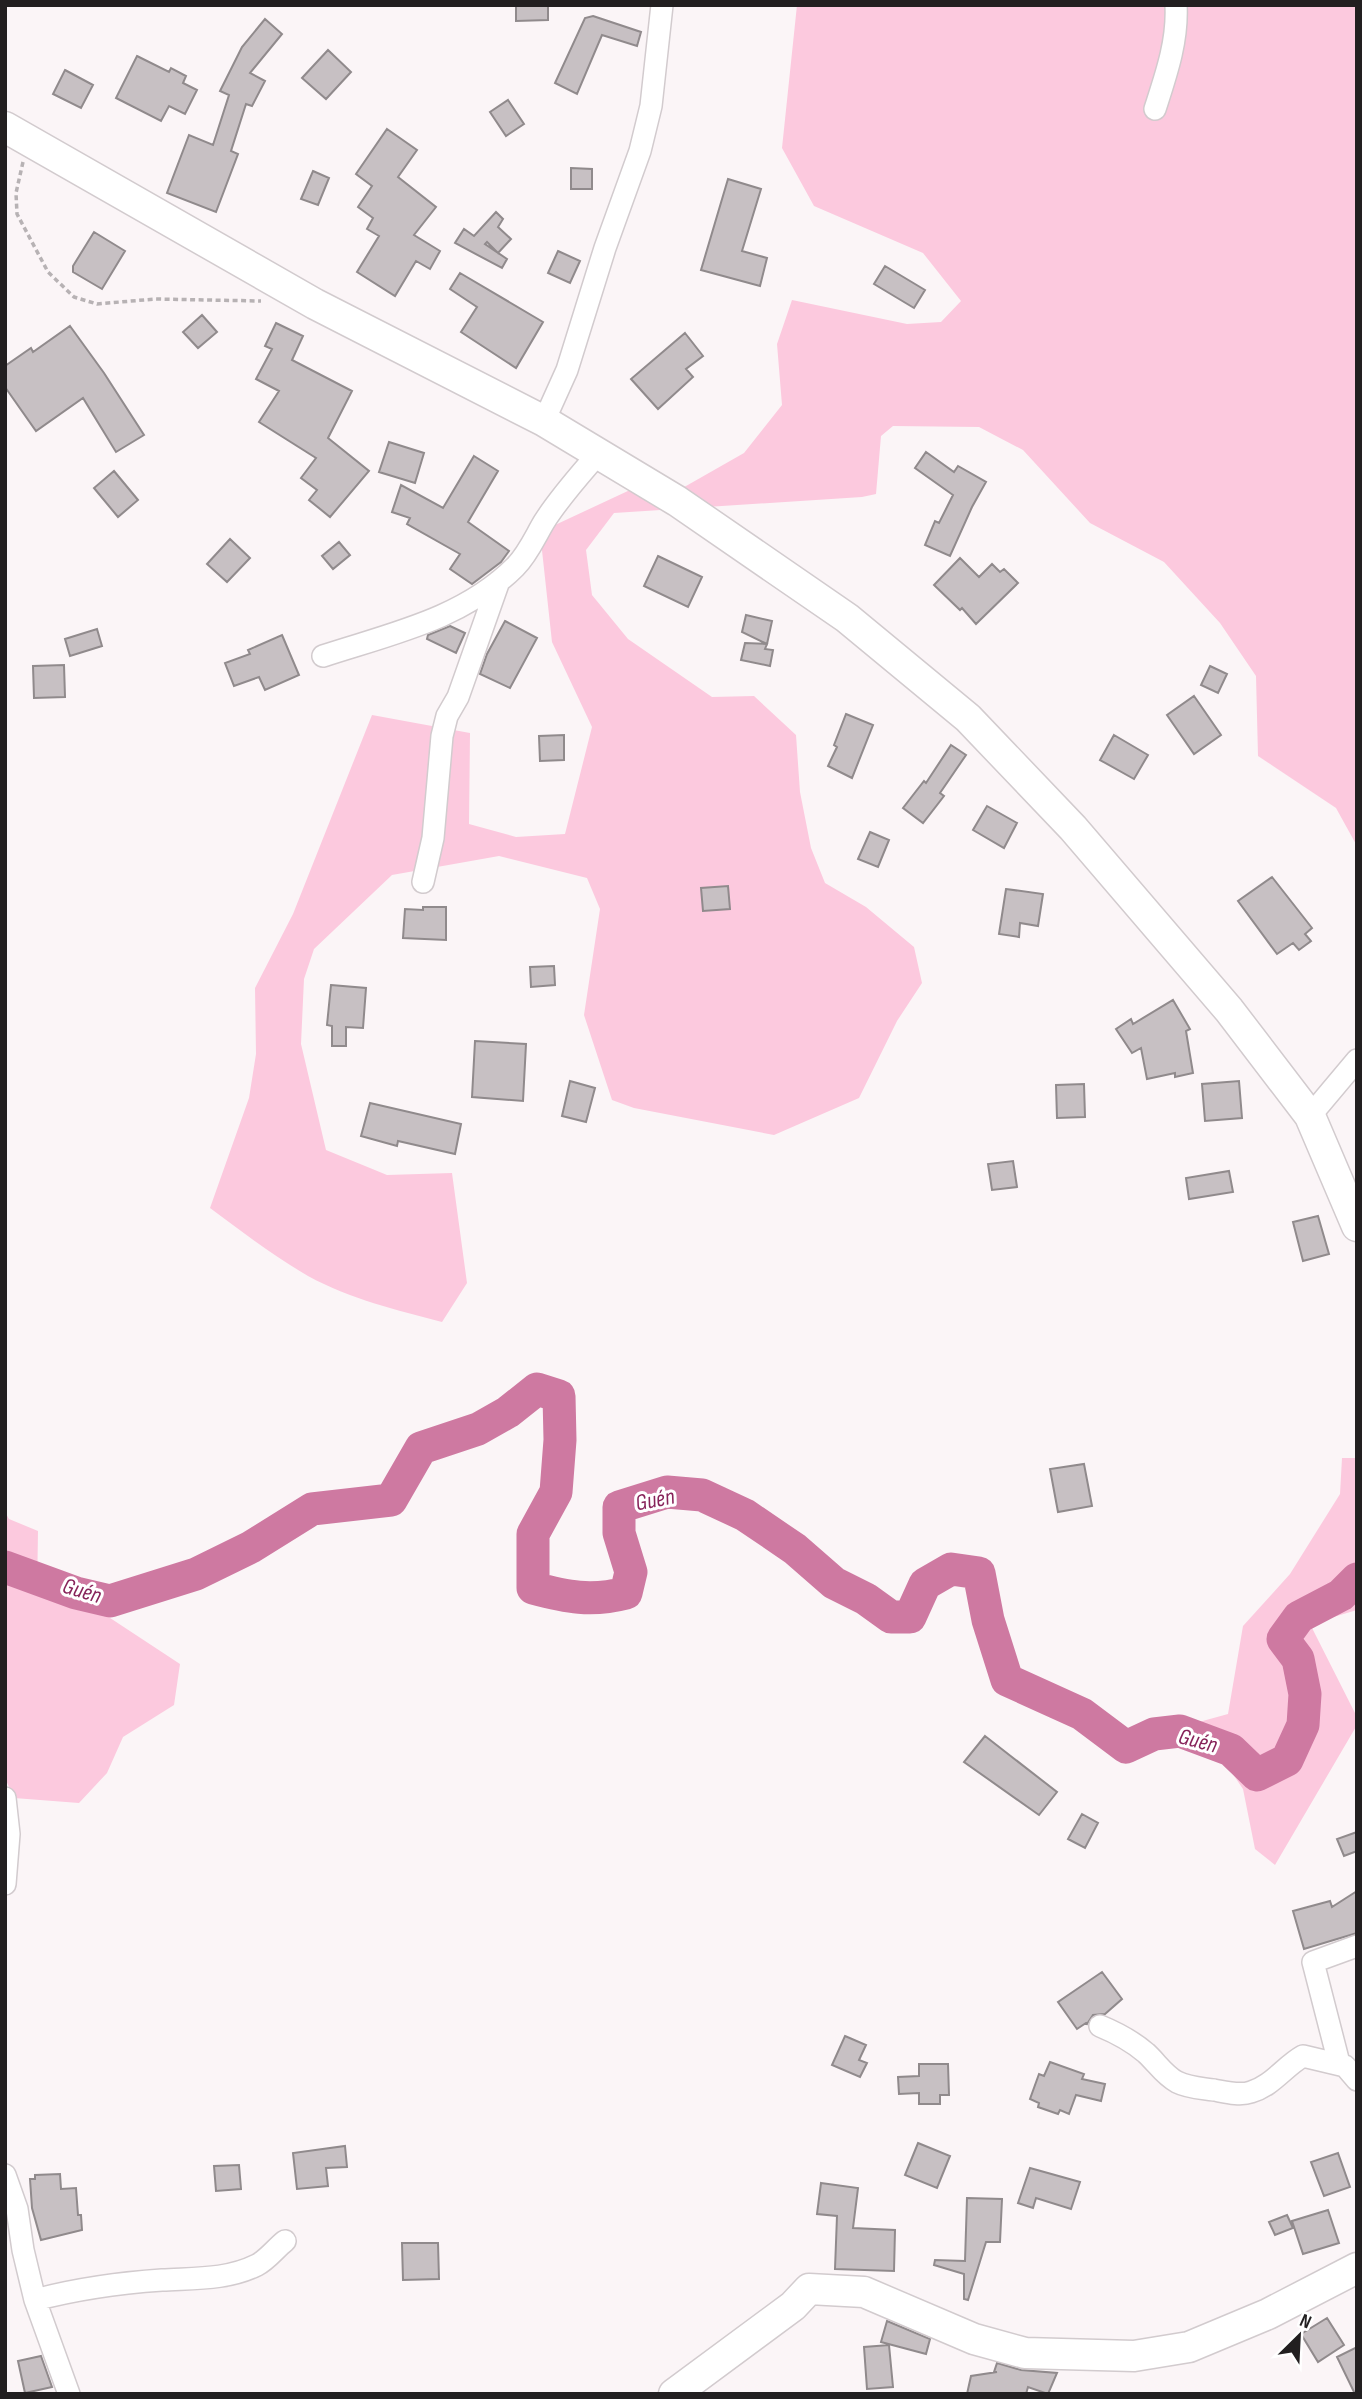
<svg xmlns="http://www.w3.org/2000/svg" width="1362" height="2399" viewBox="0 0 1362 2399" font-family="'Sofia Sans Condensed',sans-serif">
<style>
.green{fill:#fcc9de}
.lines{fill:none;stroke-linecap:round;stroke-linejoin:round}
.river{stroke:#ce79a1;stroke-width:33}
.building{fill:#c7c0c3;stroke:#908a8c;stroke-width:2}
.street-casing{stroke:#d2cbce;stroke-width:24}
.secondary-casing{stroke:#d2cbce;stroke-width:33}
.path{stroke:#b7b2b4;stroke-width:3.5;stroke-dasharray:5 3.5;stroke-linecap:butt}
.street{stroke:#fff;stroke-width:21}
.secondary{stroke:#fff;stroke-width:30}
.labels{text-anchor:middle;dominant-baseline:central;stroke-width:6;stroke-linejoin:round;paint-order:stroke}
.water-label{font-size:23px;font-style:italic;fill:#87235a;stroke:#fff}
</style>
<rect width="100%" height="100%" fill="#fbf5f7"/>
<path class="green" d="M797,5H1357V846L1336,808L1258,756L1256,676L1220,623L1164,562L1090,523L1023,450L979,427L893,426L881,436L876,494L862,497L614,513L586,550L592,595L628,639L712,697L754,696L796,735L800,792L811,848L825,883L866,907L914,947L922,983L897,1021L859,1098L774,1135L634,1108L612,1100L584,1015L600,909L587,878L499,856L392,875L314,949L304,979L301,1044L326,1150L387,1175L452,1173L467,1283L442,1322C397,1310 350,1299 308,1276C274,1256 242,1232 210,1208L249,1098L256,1054L255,988L293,914L372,715L470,733L469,824L516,837L565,834L592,727L552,642L540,532L630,490H679L744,453L782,405L777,344L792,300L907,324L941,322L961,301L923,253L814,206L782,148Z
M1342,1458H1357V1610L1310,1624L1357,1717V1725L1275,1865L1255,1849L1243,1789L1226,1764L1188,1725L1228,1714L1243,1626L1290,1574L1340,1494Z
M5,1512L9,1519L38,1531L37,1594L101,1612L180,1664L174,1705L123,1737L107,1773L79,1803L14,1798L5,1778Z"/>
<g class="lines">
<path class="river" d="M5,1567L76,1593L110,1601L196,1574L251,1547L312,1509L391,1500L421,1448L478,1429L508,1412L537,1389L559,1396L560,1440L556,1492L533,1534V1588C567,1597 591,1602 626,1593L631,1572L619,1533V1507L667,1492L702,1495L745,1515L795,1549L834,1583L866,1599L891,1617H910L925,1584L951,1569L979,1573L988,1620L1007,1680L1082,1714L1126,1747L1154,1734L1180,1731L1231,1750L1257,1775L1287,1760L1303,1725L1305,1694L1298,1659L1283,1639L1299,1617L1341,1595L1357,1579"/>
</g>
<path class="building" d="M516,5H548V20L516,21Z
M593,16L641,32L637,46L602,35L577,94L555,83L585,18Z
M265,19L282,34L250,73L265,81L252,106L246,104L231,151L238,154L216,212L167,193L189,135L213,145L229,95L220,91L242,47Z
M328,50L351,72L326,99L302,78Z
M137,56L169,72L171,68L186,76L183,83L197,90L185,114L169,106L161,121L116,98Z
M65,70L93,85L81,108L53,94Z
M508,100L524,124L506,136L490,112Z
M387,129L417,150L398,177L436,207L414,235L440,251L430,269L416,261L395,296L357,272L379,236L367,229L373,218L358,207L372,186L356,174Z
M571,168L592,169V189H571Z
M313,171L329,178L318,205L301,199Z
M728,179L761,189L742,251L767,258L760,286L701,270Z
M496,212L503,219L498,227L511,239L498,253L487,242L485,244L507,259L502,268L455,243L464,229L474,236Z
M94,232L125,251L102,289L73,272V266Z
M558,251L580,261L570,283L548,273Z
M885,266L925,290L914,308L874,284Z
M460,273L543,322L516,368L461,332L477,307L450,289Z
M202,315L217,332L198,348L183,332Z
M276,323L303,336L292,360L352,391L328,438L369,471L330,517L309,500L317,490L301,478L316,458L259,422L279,391L256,379L272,349L265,346Z
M70,326L104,373L144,435L116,452L83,398L36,431L5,387V366L31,348L33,352Z
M685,333L703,356L686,369L693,377L658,409L631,379Z
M389,442L424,453L415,483L379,472Z
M926,452L954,472L958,466L986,482L972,507L950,556L925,545L935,521L939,523L953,495L915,468Z
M474,456L498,471L468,522L509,551L501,562L472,584L450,569L460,554L407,524L410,518L392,512L401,485L443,508Z
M114,471L138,500L118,517L94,488Z
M230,539L250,558L227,582L207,564Z
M339,542L350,555L333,569L322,556Z
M658,556L702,577L688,607L644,586Z
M960,558L979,577L992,564L1000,572L1004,569L1018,583L976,624L962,608L960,610L934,585Z
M746,615L772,621L767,644L742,632Z
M505,621L537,638L510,688L480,674L487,654Z
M450,626L465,633L456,653L427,639L428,635Z
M97,629L102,646L70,656L65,639Z
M282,635L299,675L265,690L259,677L234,686L225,663L250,654L248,650Z
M745,643L767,644L765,649L773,650L770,666L741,660Z
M64,665L65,697L34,698L33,666Z
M1210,666L1227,674L1218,693L1201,685Z
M1194,696L1221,735L1194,754L1167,715Z
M846,714L873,725L852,778L828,766L837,747L834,745Z
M564,735V760L540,761L539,736Z
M1114,735L1148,755L1134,779L1100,760Z
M951,745L966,755L940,793L944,796L923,823L903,808L924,781L926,783Z
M987,806L1017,823L1004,848L973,830Z
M870,832L889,840L878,867L858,859Z
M1272,877L1312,928L1305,934L1311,941L1299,950L1293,943L1277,954L1238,901Z
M728,886L730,909L703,911L701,888Z
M1006,889L1043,894L1038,926L1020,923L1019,937L999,934Z
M423,907H446V940L403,938L405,909L423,910Z
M554,966L555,985L531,987L530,967Z
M331,985L366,988L363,1028L346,1027V1046H332V1026L327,1025Z
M1173,1000L1190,1029L1186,1031L1193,1073L1175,1077V1073L1147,1079L1141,1048L1132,1053L1116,1029L1131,1019L1133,1024Z
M475,1041L526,1044L523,1101L472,1097Z
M570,1081L595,1088L586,1122L562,1116Z
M1239,1081L1242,1118L1205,1121L1202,1084Z
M1084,1084L1085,1117L1057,1118L1056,1085Z
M370,1103L461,1124L455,1154L398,1141L397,1146L361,1136Z
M1013,1161L1017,1187L992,1190L988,1164Z
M1229,1171L1233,1192L1189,1199L1186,1178Z
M1318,1216L1329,1254L1303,1261L1293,1222Z
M1084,1464L1092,1506L1058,1512L1050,1469Z
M985,1736L1057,1792L1039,1815L964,1762Z
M1082,1814L1098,1823L1085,1848L1068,1839Z
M1357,1832V1851L1344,1856L1337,1839Z
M1357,1891V1933L1304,1949L1293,1911L1330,1901L1332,1907Z
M1102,1972L1122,1999L1105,2014L1093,2015L1087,2024L1086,2023L1077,2029L1058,2002Z
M845,2036L866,2045L859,2060L867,2063L860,2077L832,2065Z
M1050,2062L1084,2074L1082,2079L1105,2084L1101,2101L1076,2095L1069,2114L1060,2110L1058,2114L1038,2107L1039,2103L1030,2099L1039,2074L1044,2076Z
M919,2064H948L949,2095H940V2104H919V2093L899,2094L898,2077L919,2076Z
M918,2143L950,2156L937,2188L905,2175Z
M345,2146L347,2167L326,2168L328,2186L297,2189L293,2153Z
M1338,2153L1350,2187L1324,2196L1311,2162Z
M239,2165L241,2189L216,2191L214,2166Z
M1030,2168L1080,2182L1071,2209L1036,2198L1033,2208L1018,2203Z
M60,2174L61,2189L76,2188L78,2215H81L82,2230L41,2240L32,2208L30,2179H35V2175Z
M821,2183L858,2188L853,2228L895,2230L894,2271L835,2269L837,2216L817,2214Z
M967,2198L1002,2199L1000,2242H986L968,2300L964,2299V2274L934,2265L935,2260L965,2261Z
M1328,2210L1339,2243L1303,2254L1292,2221Z
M1287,2215L1293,2228L1275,2235L1269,2222Z
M402,2243H438L439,2279L403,2280Z
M1327,2318L1344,2345L1318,2362L1301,2334Z
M887,2321L930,2339L926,2354L881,2342Z
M889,2345L893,2387L867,2389L864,2347Z
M1357,2347V2394H1355L1337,2357Z
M41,2356L52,2387L25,2393L18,2361Z
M997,2363L1021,2370L1057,2373L1048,2394L1028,2387L1026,2394H967L971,2376L997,2372H994Z"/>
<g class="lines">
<g class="street-casing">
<path id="street" d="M1155,109C1166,75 1178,41 1176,5
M544,421L567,370L605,248L640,151L651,106L662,5
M323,656C390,634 463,619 515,567C528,554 535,537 544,522C559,498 579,476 597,455
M423,882L433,838L442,736L447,716L458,697L499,581
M1310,1116L1357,1060
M5,1798L9,1834L5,1884
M1100,2026C1117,2033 1132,2041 1146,2053C1157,2063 1164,2075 1177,2082C1189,2088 1201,2088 1214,2090C1225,2092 1240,2096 1251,2092C1272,2086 1285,2066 1303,2056L1345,2066L1357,2080
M1339,2063L1313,1962L1357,1946
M5,2175L17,2209L23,2250L35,2300
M69,2394L35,2300C76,2289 119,2283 162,2280C194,2278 227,2280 257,2265C267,2260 276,2248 285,2241"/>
</g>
<g class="secondary-casing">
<path id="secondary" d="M5,127L315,304L544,421L677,501L847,618L968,718L1073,828L1229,1010L1310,1116L1357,1226
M674,2394L793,2306L809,2289L864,2292L974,2339L1025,2353L1134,2356L1189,2347L1268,2314L1357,2268"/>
</g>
<path class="path" d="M23,162L16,193L17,214L48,272L74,297L97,304L155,299L261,301"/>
<use href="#street" class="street"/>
<use href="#secondary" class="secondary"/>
</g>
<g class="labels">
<g class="water-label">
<text transform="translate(655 1500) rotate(-11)">Guén</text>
<text transform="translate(82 1591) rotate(17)">Guén</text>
<text transform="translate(1198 1741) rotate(15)">Guén</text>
</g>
</g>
<rect width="1362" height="2399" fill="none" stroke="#221f20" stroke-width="14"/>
<g transform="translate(1299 2336) rotate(24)" stroke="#ffffff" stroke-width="5" paint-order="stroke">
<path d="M0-5L12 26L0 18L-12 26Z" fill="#221f20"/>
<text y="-10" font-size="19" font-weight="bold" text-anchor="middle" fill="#221f20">N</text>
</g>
</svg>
